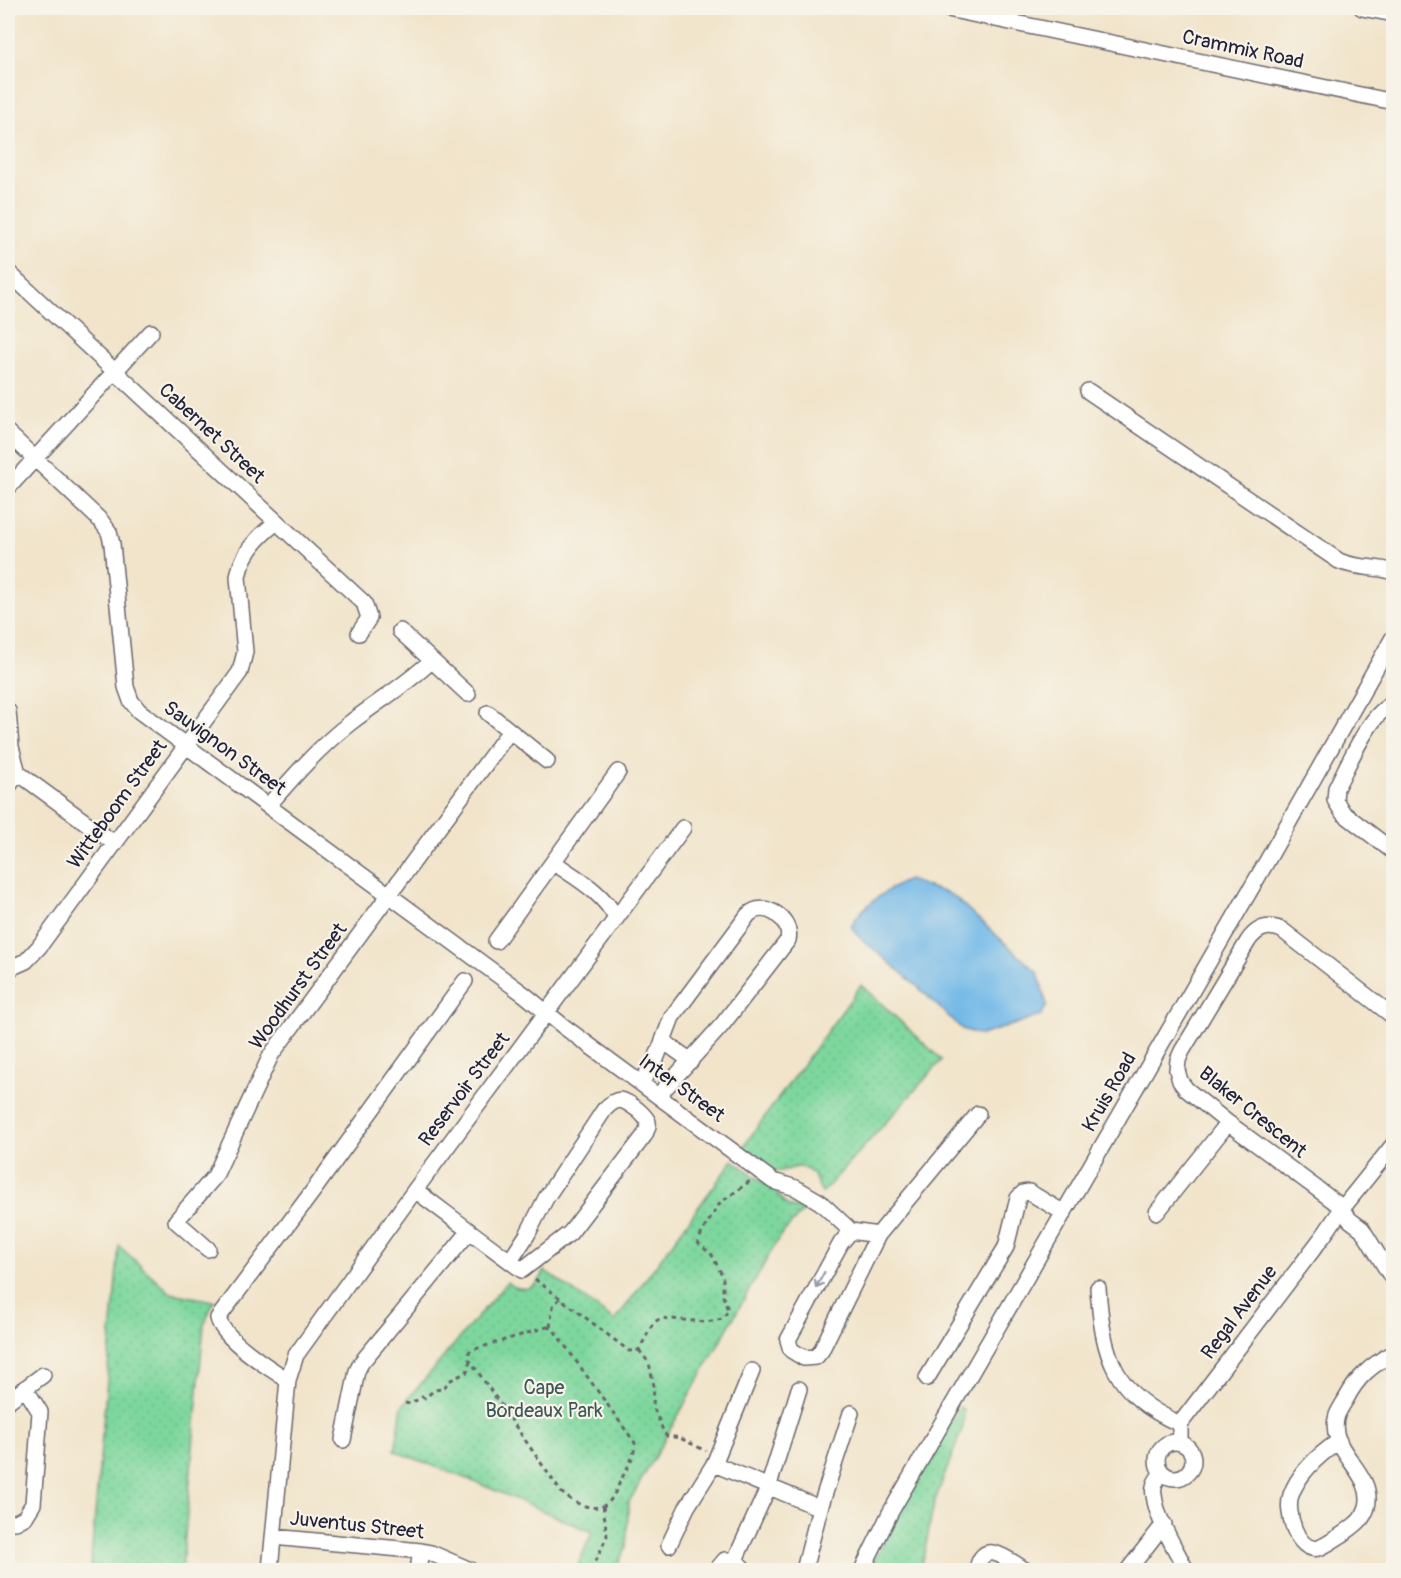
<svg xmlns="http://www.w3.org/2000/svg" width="1401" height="1578" viewBox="0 0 1401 1578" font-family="Pangolin,sans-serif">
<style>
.grass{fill:url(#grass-dots);stroke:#507c6c;stroke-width:1.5}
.water{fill:#71b8e8;stroke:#4a6d92;stroke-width:1.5}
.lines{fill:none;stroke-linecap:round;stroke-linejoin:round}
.minor-casing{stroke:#6a666d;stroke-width:18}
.path{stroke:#6a666d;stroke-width:3;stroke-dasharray:4.5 4.5;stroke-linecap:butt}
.minor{stroke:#fff;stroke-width:15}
.oneway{stroke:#9c9ca7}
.labels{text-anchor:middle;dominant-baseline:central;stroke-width:4.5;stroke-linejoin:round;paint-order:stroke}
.street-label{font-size:20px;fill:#22223b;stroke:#f7f3e8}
.park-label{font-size:20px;fill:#3d5858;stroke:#f7f3e8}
</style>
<defs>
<pattern id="grass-dots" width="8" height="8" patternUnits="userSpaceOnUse" patternTransform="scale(1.5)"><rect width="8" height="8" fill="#7dd79d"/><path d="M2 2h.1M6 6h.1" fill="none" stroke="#6cb888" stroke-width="1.8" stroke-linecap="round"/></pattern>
</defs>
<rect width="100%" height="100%" fill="#f7f3e8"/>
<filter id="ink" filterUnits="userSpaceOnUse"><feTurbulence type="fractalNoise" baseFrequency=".0167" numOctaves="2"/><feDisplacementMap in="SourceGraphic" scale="12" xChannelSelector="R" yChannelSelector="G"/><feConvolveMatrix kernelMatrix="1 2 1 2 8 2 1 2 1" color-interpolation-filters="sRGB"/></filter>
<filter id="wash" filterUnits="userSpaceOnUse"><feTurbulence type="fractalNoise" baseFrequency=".008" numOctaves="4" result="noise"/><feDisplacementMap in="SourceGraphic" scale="24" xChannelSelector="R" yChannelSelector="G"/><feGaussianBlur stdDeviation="1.35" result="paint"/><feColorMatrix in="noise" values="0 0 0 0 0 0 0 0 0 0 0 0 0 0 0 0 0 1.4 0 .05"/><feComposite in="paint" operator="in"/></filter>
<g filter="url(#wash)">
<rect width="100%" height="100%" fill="#f1e4ca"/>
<path class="grass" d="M861,985L942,1060L822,1193C818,1187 817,1180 813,1175C801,1158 787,1174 773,1171L742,1148Z
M733,1160L777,1193L784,1203L789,1206L795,1208L808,1206L780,1236L629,1502L626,1547L615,1570H576L592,1532L480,1484L395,1451L402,1406L507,1282C521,1294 540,1289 544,1270L615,1321Z
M119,1246L171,1293L214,1301L204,1324L182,1570H90Z
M960,1407L964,1410L963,1427L934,1503L921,1570H869L899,1513Z"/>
<path class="water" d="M908,880L952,895L1038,973L1047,1005L1041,1016L981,1035L962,1029L917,986L858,936L851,926C861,906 888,889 908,880Z"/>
</g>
<g filter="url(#ink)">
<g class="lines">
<g class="minor-casing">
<path id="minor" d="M943,8L1394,102
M1362,8L1394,14
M8,272L364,603L369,618L359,633
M1088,391L1339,561C1357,569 1376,566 1394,572
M8,433L101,521L109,532L112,544L126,687L131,701L139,711L525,995L563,1026L773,1181L796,1188L820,1202L851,1231L878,1235
M8,488L151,332
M400,631L468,694
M1394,704C1371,709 1347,768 1336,788L1335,800L1343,813L1394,852
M8,711L11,747L18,773
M488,713L547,761
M8,787L18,773L114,843
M268,806C293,777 319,747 350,723C377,702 406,685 431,661
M553,862C576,878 603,892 616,918
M496,941L618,772
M8,969L26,961L39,947L240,672L245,652L238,577C242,553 258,536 277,522
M1394,1017L1282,930C1267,924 1257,928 1248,941L1182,1051L1178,1060L1177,1070L1180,1081L1186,1089L1228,1123L1335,1202L1350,1220L1362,1229L1394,1281
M663,1041L691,1061
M641,1083L656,1059L672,1017L748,915C764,899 793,919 788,940L722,1025L658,1096
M415,1190C451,1217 486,1244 522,1270L570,1233L644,1136C646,1132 649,1127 648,1122C646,1117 641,1113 638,1110C623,1099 618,1095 604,1110L546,1198L527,1235L510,1261
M1157,1212L1228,1123
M851,1231L841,1243L788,1340L791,1350L804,1358L816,1357L821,1351L878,1235L978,1114
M208,1249L176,1221L215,1176L271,1055L509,732
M1098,1288C1103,1357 1113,1394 1180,1424
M927,1378L1006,1247L1018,1198L1023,1193L1029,1192L1064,1213
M288,1380C270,1369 222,1338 218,1318L313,1191L465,981
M8,1401L43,1375
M343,1440L357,1371L361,1363L469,1232
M1339,1441C1320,1454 1299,1472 1291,1495C1285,1511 1297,1553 1319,1548C1327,1545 1336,1538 1343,1534C1353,1526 1363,1521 1367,1507C1376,1472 1325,1451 1337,1415C1339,1410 1343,1404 1346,1399C1358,1376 1371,1366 1394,1352
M1157 1460a18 18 0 1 1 36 0a18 18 0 1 1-36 0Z
M1180,1442V1424L1324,1235L1341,1210L1394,1144
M714,1464L820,1508
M1162,1473C1156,1480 1152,1486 1154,1495C1157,1521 1175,1547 1186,1570
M8,1522H16L25,1517L33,1504L40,1412L25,1388
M273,1537L421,1551L431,1553L470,1570
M669,1545L687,1507L714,1464L752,1371
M735,1560L768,1488L799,1389
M270,1570L288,1380L296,1355L415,1190L683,828
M418,1570L421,1551
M718,1570L719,1567L725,1560H735L743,1568V1570
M804,1570L820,1508L851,1413
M862,1570L890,1513L1267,861L1394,636
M977,1570C982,1537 1009,1560 1025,1570
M1128,1570L1164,1524"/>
</g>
<path class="path" d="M535,1279L629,1351L639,1350L653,1323L661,1318L705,1322L723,1319L728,1310L723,1296V1277L712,1255L698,1243L702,1232L720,1203L750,1181
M547,1327L553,1329L635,1443C635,1456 628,1466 622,1478C618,1485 614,1497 608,1503C594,1514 571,1502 561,1492L469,1359V1352L472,1350Z
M550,1327L553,1306L560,1298
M639,1350L649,1363L654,1386L653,1406L664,1433L667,1436L680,1438L706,1451
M405,1403L410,1404L422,1397L425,1398L434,1390L443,1389L449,1381L467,1372L470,1361
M592,1570L607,1536L603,1505"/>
<use href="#minor" class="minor"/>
</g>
<defs><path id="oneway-shaft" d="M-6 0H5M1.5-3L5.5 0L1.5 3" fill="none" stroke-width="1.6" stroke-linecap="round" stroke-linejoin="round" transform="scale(1.5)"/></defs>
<use class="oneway" href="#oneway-shaft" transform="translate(820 1280) rotate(119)"/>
</g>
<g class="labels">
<g class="street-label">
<text transform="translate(1243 49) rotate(12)">Crammix Road</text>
<text transform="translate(212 433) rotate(43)">Cabernet Street</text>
<text transform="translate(225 748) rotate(36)">Sauvignon Street</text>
<text transform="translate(117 804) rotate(-54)">Witteboom Street</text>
<text transform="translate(298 986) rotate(-54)">Woodhurst Street</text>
<text transform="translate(682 1088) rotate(36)">Inter Street</text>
<text transform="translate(464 1089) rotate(-53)">Reservoir Street</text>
<text transform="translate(1109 1092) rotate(-60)">Kruis Road</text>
<text transform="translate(1253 1112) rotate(39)">Blaker Crescent</text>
<text transform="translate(1239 1312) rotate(-53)">Regal Avenue</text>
<text transform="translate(357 1525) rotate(6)">Juventus Street</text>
</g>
<g class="park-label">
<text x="544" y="1387">Cape<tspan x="544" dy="23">Bordeaux Park</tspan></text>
</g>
</g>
<rect width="1401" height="1578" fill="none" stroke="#f7f3e8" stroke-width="30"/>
</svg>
